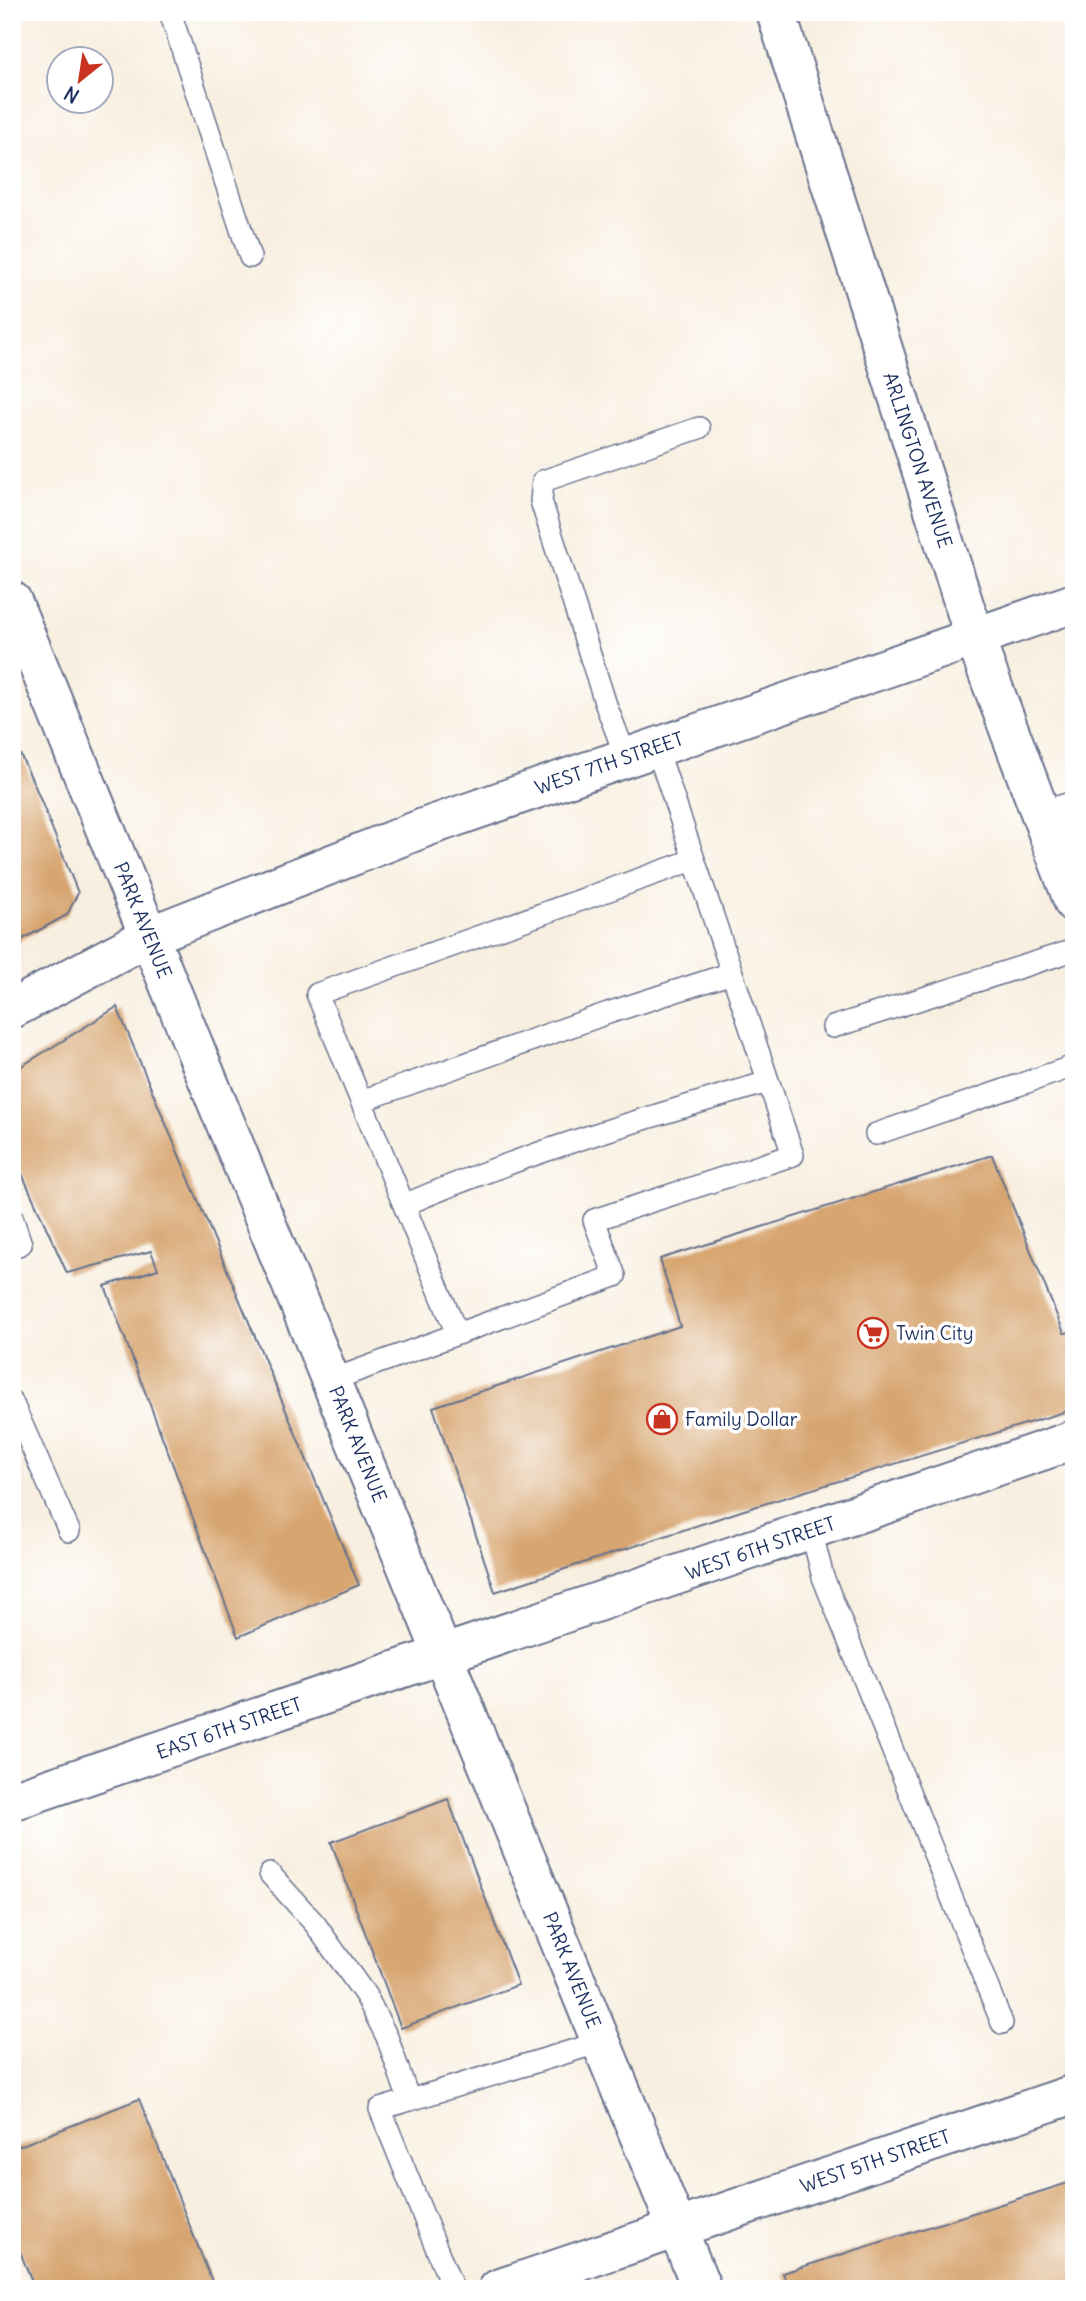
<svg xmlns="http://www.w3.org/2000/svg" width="1086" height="2301" viewBox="0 0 1086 2301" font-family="Delius,sans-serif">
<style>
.building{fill:#d7a56f}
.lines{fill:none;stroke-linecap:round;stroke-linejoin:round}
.lane-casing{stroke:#68728c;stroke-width:24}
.street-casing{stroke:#68728c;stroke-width:42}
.secondary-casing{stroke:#68728c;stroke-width:42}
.lane{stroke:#fff;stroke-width:21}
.street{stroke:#fff;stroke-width:38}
.secondary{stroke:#fff;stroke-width:38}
.labels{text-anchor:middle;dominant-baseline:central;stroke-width:7;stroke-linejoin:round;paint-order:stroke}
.street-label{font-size:19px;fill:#1b2f5e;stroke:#fff}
.poi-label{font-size:19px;fill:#1b2f5e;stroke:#fff;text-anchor:start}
</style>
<rect width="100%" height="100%" fill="#fff"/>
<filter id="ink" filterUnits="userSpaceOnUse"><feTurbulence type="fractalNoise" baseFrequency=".0143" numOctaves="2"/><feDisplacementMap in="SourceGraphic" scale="14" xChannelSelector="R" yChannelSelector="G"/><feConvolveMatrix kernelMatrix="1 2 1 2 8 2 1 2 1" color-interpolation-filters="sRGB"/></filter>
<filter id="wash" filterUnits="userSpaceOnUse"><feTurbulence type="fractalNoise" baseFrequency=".00686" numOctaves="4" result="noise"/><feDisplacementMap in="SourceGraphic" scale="28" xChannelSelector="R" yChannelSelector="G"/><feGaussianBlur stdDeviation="1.57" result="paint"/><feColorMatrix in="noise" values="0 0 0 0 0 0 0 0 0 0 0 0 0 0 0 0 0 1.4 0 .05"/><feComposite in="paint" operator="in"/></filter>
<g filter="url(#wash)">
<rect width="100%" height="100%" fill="#f8efe0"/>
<g id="blocks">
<path class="building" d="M12,737L35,786L78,893L67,915L12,945Z
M117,1007L359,1585L238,1637L105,1286L158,1269L151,1251L67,1273L12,1152V1072Z
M992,1155L1064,1333L1074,1332V1409L741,1511L495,1592L433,1407L680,1326L660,1259Z
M448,1799L518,1985L401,2028L331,1842Z
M139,2099L215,2289H35L16,2242L12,2243V2149Z
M1074,2181V2289H789L783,2273Z"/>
</g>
</g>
<g filter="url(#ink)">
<use href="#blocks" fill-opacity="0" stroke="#68728c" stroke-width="2"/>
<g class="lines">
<g class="lane-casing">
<path id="lane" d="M170,12L250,257
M626,757L606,705L541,501L543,481L699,428
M1040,812L1074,802
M833,1027L1074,950
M361,1101L608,1013L732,973
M876,1134L1074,1066
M404,1205C522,1154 645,1118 768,1082
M12,1217L21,1244L12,1247
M457,1334L317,994L693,860
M332,1380L615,1276L594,1220L793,1155L656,746
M12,1402L69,1531
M811,1530L823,1577L1002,2023
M270,1874L315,1924L366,1996L387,2037L409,2100
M453,2289L380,2109L601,2042"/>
</g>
<g class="street-casing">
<path id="street" d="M776,12L974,636L1074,903
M12,1801L1074,1440"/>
</g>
<g class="secondary-casing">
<path id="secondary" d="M12,601L702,2289
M12,1009L149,936L426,827L1074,603
M498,2289L1074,2094"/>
</g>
<use href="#lane" class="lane"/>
<use href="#street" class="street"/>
<use href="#secondary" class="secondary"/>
</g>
</g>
<defs>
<g id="supermarket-ring" transform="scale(1.575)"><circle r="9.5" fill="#fff" stroke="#c8321e" stroke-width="1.5"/><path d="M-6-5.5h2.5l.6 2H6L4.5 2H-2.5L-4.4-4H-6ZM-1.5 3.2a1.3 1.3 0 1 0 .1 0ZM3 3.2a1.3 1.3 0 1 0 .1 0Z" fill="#c8321e"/></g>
<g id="shop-ring" transform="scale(1.575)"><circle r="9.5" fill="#fff" stroke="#c8321e" stroke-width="1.5"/><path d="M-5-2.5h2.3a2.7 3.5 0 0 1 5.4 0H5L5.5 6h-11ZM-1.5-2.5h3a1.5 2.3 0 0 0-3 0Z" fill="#c8321e"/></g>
</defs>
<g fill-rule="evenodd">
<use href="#supermarket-ring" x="873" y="1333"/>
<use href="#shop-ring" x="662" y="1419"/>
</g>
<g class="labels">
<g class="street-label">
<text transform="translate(918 460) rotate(72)">ARLINGTON AVENUE</text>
<text transform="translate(609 763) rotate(-19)">WEST 7TH STREET</text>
<text transform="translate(143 920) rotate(68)">PARK AVENUE</text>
<text transform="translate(358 1444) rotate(68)">PARK AVENUE</text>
<text transform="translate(760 1548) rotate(-19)">WEST 6TH STREET</text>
<text transform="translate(229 1728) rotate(-19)">EAST 6TH STREET</text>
<text transform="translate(572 1970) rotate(68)">PARK AVENUE</text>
<text transform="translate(875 2161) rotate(-19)">WEST 5TH STREET</text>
</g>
<g class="poi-label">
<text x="896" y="1333">Twin City</text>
<text x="685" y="1419">Family Dollar</text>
</g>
</g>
<rect width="1086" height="2301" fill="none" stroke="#fff" stroke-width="42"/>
<g transform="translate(80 80) rotate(210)"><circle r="33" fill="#ffffff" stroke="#a4acbf" stroke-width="2"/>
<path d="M0-5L12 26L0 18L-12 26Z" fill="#c8321e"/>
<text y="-10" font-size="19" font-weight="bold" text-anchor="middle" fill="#1b2f5e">N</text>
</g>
</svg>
